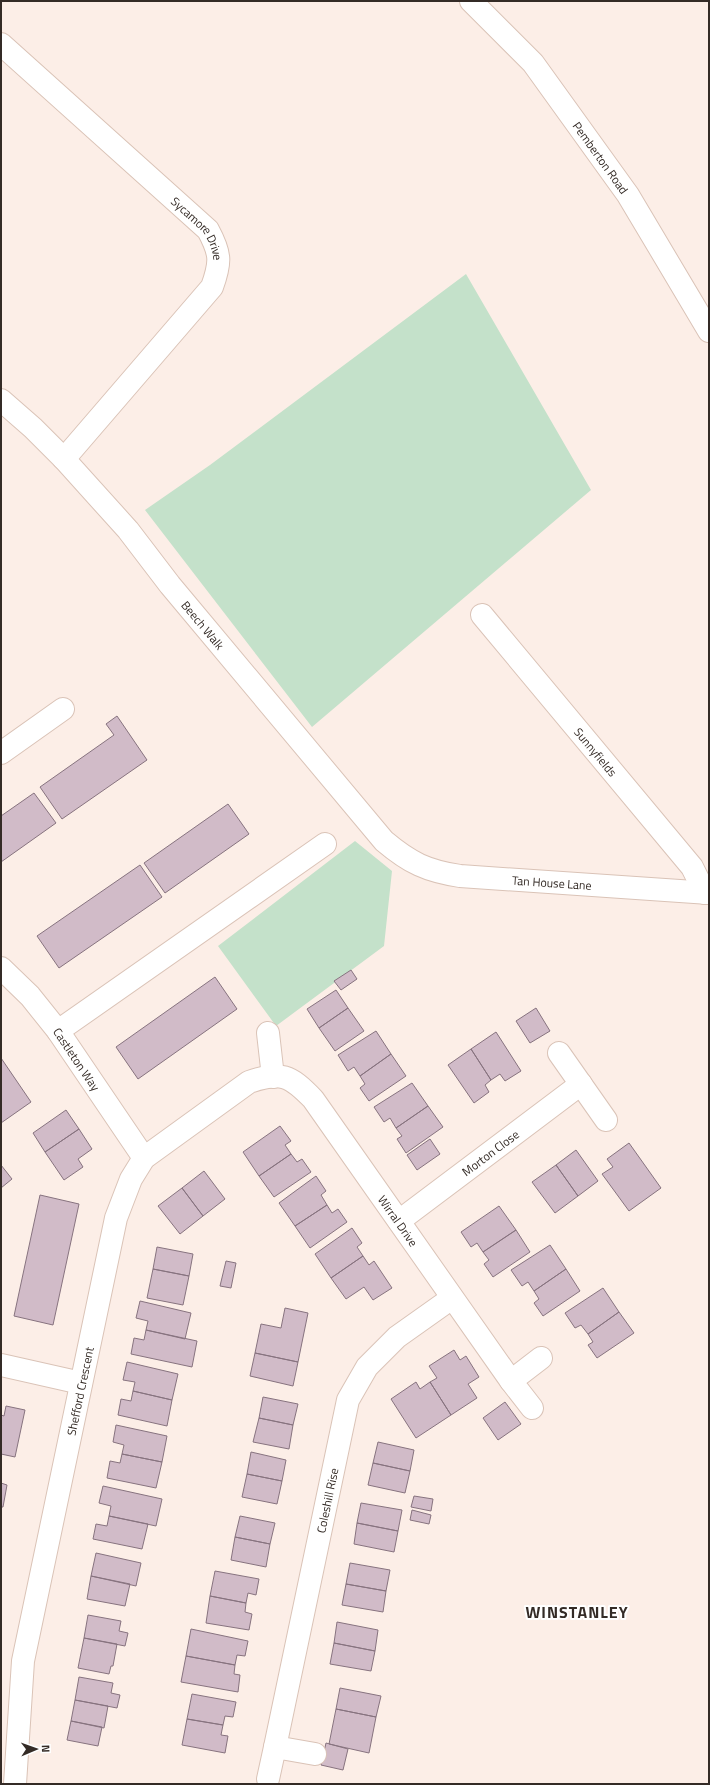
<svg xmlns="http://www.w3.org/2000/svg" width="710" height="1785" viewBox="0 0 710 1785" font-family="'Titillium Web',sans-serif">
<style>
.green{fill:#c4e1ca}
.building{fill:#d1bbc8;stroke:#87737f}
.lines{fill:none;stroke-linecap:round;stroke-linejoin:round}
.minor-casing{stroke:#dac3b7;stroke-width:24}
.primary-casing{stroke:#dac3b7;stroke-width:24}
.minor{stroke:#fff;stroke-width:22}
.primary{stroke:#fff;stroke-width:22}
.labels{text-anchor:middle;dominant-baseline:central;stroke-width:4;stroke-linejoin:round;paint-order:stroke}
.street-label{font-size:12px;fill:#342b26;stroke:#fff}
.district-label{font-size:16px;font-weight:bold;letter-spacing:1px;fill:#342b26;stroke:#fff}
</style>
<rect width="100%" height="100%" fill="#fceee7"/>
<path class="green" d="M466,274L591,490L312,727L145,510L210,465Z
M355,841L392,871L384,946L276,1026L218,946Z"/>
<path class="building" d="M117,716L147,760L62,819L40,787L114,735L106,724Z
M34,793L56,823L1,862V816Z
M228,804L249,834L165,893L144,863Z
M140,865L162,897L59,968L37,936Z
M351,970L357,979L341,990L334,981Z
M215,977L237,1009L138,1079L116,1047Z
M336,990L348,1008L319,1028L307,1009Z
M348,1008L364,1031L335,1051L319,1028Z
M536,1008L550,1031L530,1043L516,1021Z
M376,1031L391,1054L360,1076L354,1067L348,1071L338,1055Z
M496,1032L521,1071L505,1081L500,1074L491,1080L471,1049Z
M471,1049L491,1080L485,1085L489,1092L474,1103L448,1065Z
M391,1054L406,1076L369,1101L360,1088L365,1084L360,1076Z
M1,1058L31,1102L1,1123Z
M412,1083L428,1106L396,1128L390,1118L384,1122L374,1107Z
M428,1106L443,1127L406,1153L397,1139L402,1136L396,1128Z
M66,1110L79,1129L45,1152L33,1133Z
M280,1126L291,1141L285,1145L291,1154L259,1176L243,1152Z
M79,1129L92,1149L78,1159L83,1167L64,1180L45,1152Z
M430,1139L440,1154L417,1170L407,1155Z
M629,1143L661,1188L629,1211L602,1174L613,1167L607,1159Z
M576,1150L598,1181L578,1196L556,1165Z
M291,1154L297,1162L302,1159L311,1172L274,1197L259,1176Z
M1,1165L12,1179L1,1188Z
M556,1165L578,1196L555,1213L532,1182Z
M204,1171L225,1199L203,1216L182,1188Z
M316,1176L326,1191L321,1195L327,1205L295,1226L279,1203Z
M182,1188L203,1216L180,1234L158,1206Z
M40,1195L79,1204L53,1325L14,1316Z
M327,1205L332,1213L338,1209L347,1222L310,1248L295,1226Z
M499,1206L516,1230L483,1252L477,1243L471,1247L461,1232Z
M352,1228L362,1243L357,1247L363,1256L331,1278L315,1254Z
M516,1230L530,1252L493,1277L484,1264L489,1260L483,1252Z
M550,1245L566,1269L534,1291L528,1282L522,1286L511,1270Z
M157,1247L193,1254L189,1276L153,1269Z
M363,1256L369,1265L374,1261L392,1288L373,1300L364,1287L346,1299L331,1278Z
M226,1261L236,1263L231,1288L220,1286Z
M153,1269L189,1276L183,1305L147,1298Z
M566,1269L580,1291L543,1316L534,1303L539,1299L534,1291Z
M603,1288L619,1312L588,1334L581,1325L575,1328L565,1313Z
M140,1301L191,1313L185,1339L146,1330L148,1321L136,1318Z
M285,1308L308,1313L298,1362L255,1353L261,1324L281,1328Z
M619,1312L634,1333L597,1358L588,1345L593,1342L588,1334Z
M146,1330L197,1341L192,1367L131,1354L134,1338L144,1340Z
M454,1350L460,1360L466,1356L479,1377L468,1384L477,1398L451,1415L430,1382L437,1378L429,1366Z
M255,1353L298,1362L293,1386L250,1376Z
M127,1362L178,1374L172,1400L133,1391L135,1382L123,1380Z
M416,1382L420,1389L430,1382L451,1415L416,1438L391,1399Z
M133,1391L172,1400L167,1426L118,1415L121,1399L131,1401Z
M263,1397L298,1404L293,1425L259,1418Z
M505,1402L521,1424L498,1440L483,1418Z
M6,1406L25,1410L15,1457L1,1454V1415L4,1416Z
M259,1418L293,1425L289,1449L253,1442Z
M116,1425L167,1436L162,1462L122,1454L124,1445L113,1442Z
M378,1442L414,1450L410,1471L373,1463Z
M251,1452L286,1460L282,1481L247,1474Z
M122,1454L162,1462L156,1488L107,1478L110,1461L120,1463Z
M373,1463L410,1471L405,1493L368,1485Z
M247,1474L282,1481L277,1504L242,1497Z
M1,1483L7,1485L3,1507H1Z
M103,1486L162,1499L156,1526L109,1516L111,1506L99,1503Z
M414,1496L433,1499L431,1511L411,1507Z
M361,1503L402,1510L398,1531L357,1523Z
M412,1510L431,1515L429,1524L410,1520Z
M109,1516L148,1524L142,1549L93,1539L96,1524L107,1526Z
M240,1516L275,1523L270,1544L235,1537Z
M357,1523L398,1531L394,1552L354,1544Z
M235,1537L270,1544L266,1567L231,1560Z
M96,1553L141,1563L136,1586L91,1576Z
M350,1563L390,1570L386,1591L346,1584Z
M215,1571L259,1579L256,1595L248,1593L246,1603L210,1596Z
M91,1576L130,1584L125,1606L87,1599Z
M346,1584L386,1591L383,1612L342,1605Z
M210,1596L246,1603L245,1612L252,1614L249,1630L206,1623Z
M88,1615L121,1621L119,1631L128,1633L125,1646L84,1638Z
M337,1622L378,1630L375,1651L334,1643Z
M191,1629L248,1641L245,1656L237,1655L235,1665L186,1656Z
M84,1638L117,1644L113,1666H111L109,1674L78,1668Z
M334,1643L375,1651L371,1671L330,1664Z
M186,1656L235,1665L234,1674L240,1675L238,1692L181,1682Z
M79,1677L113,1683L111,1693L120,1695L117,1708L75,1700Z
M340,1688L381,1696L376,1717L336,1709Z
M192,1694L236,1702L233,1717L225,1716L223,1725L187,1719Z
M75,1700L108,1706L104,1728L71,1721Z
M336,1709L376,1717L369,1753L329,1744Z
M187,1719L223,1725L221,1735L228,1736L225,1753L182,1745Z
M71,1721L102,1727L98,1746L67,1740Z
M326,1743L348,1749L343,1770L321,1765Z"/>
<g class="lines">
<g class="minor-casing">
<g id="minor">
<path id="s1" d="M1,44L208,230C221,254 221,262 212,287L64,459"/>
<path id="s2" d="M1,400L33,428L64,459L128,530L170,585L384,841C410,863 427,871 460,876L709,893"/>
<path id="s3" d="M482,615L692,867L705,893"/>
<path d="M1,753L63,709"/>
<path id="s4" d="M1,968L30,996L58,1031L144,1158"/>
<path d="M58,1031L325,844"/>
<path d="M268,1033L273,1077"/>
<path d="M559,1053L606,1120"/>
<path id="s5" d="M399,1221L581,1084"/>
<path d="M1,1365L81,1383"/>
<path d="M532,1408L511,1381L541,1358"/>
<path id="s6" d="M275,1747L348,1400L367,1367L397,1337L452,1298"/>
<path d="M268,1779L275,1747L315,1754"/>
<path id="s7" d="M15,1784L23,1661L116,1218L131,1179L144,1158L249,1082C281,1071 290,1075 313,1099L511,1381"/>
</g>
</g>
<g class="primary-casing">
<g id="primary">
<path id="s8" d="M471,1L533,63L628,195L709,331"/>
</g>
</g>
<use href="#minor" class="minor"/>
<use href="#primary" class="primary"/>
</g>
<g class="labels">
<g class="street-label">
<text stroke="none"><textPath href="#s8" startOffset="204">Pemberton Road</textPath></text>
<text stroke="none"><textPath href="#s1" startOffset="271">Sycamore Drive</textPath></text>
<text stroke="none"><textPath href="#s2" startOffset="303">Beech Walk</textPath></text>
<text stroke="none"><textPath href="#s3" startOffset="178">Sunnyfields</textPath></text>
<text stroke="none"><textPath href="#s2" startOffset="762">Tan House Lane</textPath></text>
<text stroke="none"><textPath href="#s4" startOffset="119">Castleton Way</textPath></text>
<text stroke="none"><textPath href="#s5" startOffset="114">Morton Close</textPath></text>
<text stroke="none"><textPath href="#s7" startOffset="993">Wirral Drive</textPath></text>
<text stroke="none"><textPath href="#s7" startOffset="399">Shefford Crescent</textPath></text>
<text stroke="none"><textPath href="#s6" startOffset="252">Coleshill Rise</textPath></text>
</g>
<g class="district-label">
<text x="577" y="1612">WINSTANLEY</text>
</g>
</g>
<rect width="710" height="1785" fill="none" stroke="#342b26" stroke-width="4"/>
<g transform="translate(36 1749) rotate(88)" stroke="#ffffff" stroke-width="3" paint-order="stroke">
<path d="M0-3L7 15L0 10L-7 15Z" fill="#342b26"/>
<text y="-6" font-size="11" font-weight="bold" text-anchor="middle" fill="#342b26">N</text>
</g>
</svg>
